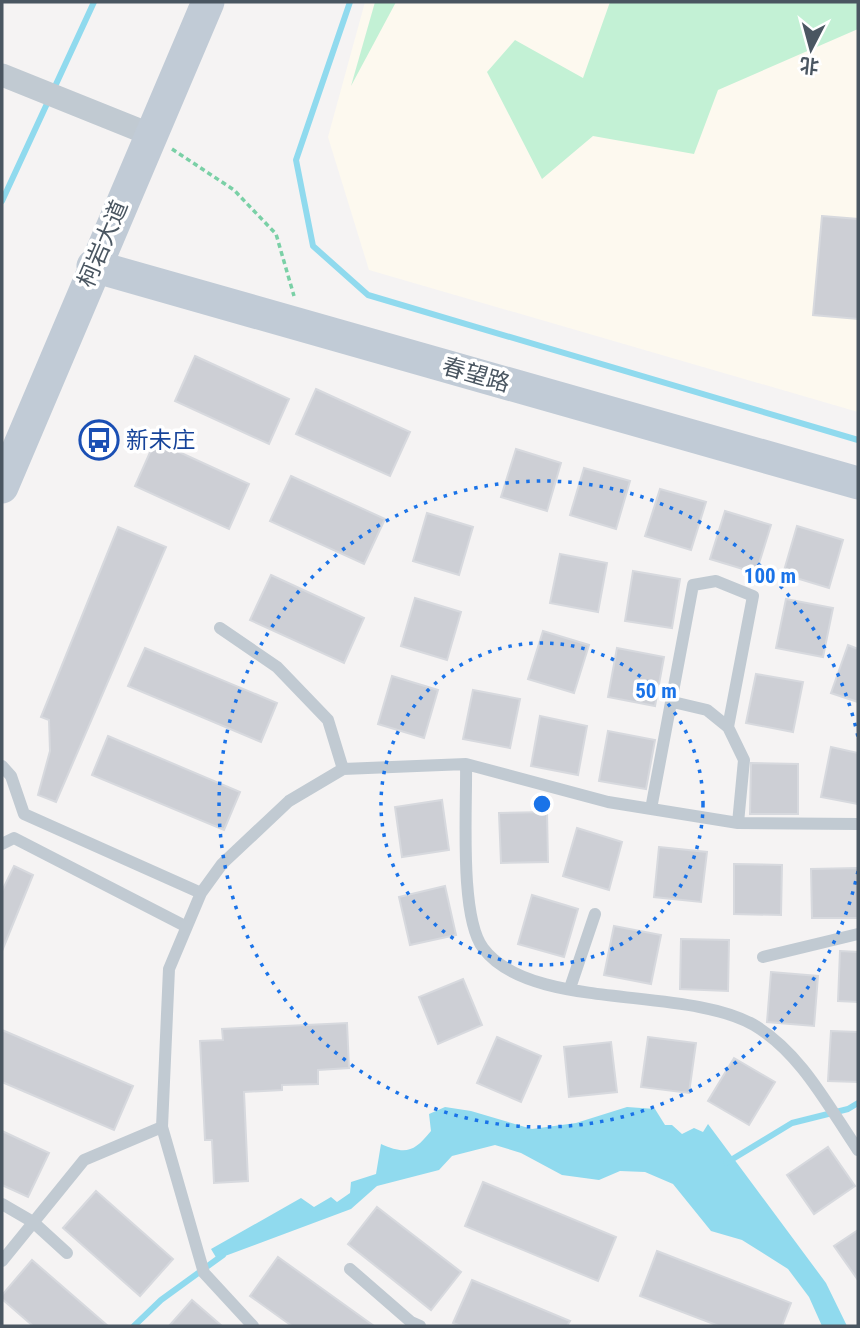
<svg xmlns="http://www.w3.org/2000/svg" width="860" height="1328" viewBox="0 0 860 1328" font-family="'Roboto Condensed','Noto Sans SC',sans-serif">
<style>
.commercial{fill:#fdf9ef}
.green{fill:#c3f1d5}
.water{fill:#90daee}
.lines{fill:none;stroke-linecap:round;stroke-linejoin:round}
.stream{stroke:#90daee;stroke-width:6}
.building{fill:#cdcfd5;stroke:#d7d9de;stroke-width:2}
.path{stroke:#7ad0a6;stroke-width:3.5;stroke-dasharray:5 3.5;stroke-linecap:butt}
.lane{stroke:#c1cad2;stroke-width:12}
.street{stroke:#c1cad2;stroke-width:23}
.secondary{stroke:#c1cbd6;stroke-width:33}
.ring{fill:none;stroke:#1a73e8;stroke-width:3.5;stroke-dasharray:3.5 7}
.labels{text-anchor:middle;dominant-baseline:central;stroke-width:7;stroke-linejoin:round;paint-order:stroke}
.street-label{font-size:23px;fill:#4a5661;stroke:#fff}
.transit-label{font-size:23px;fill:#164399;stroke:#fff;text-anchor:start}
.centre{fill:#1a73e8;stroke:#fff;stroke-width:3.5}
.ring-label{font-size:21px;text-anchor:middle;font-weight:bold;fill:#1a73e8;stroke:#fff;stroke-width:7;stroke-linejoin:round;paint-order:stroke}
</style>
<rect width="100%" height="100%" fill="#f5f3f3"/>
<path class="commercial" d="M365,2H858V412L369,270L328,137Z"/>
<path class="green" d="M375,2H396L351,86Z
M610,2H858V29L718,90L694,154L593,136L542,179L487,72L515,40L583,78Z"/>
<path class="water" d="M445,1107L471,1111L532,1129L576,1123L627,1107L655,1109L665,1125H672L682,1134L694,1128L703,1132L708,1124L826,1283L847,1326H822L809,1297L788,1269L742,1240L711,1231L673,1184L645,1172L620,1171L599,1180L562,1175L521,1153L495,1145L452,1156L439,1170L377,1186L351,1209L217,1259L211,1249L301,1198L314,1207L331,1197L337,1202L350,1193L351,1182L376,1174L381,1144C406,1155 414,1152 431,1131L429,1114Z"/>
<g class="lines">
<path class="stream" d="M350,2L296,160L313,246L368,295L858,440
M2,201L94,2
M726,1163L792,1123L848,1109L858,1103
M134,1326L161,1300L223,1255"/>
</g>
<path class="building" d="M822,216L858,219V319L813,315Z
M195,356L289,399L269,444L175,401Z
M316,389L410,432L390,476L296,434Z
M155,441L249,484L229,529L135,486Z
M516,449L561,463L547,511L501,497Z
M584,468L630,481L616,529L570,515Z
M291,476L385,519L364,564L270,521Z
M660,489L706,502L691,550L645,536Z
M725,511L771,525L756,573L710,559Z
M427,513L473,527L459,575L413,561Z
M797,526L843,540L829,588L783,574Z
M118,527L166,547L56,802L38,795L50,751L49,720L41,717Z
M560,554L607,563L598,612L550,603Z
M633,571L680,579L672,628L625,621Z
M271,575L364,618L344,663L250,620Z
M415,598L461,612L447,660L401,646Z
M786,599L833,608L823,657L776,648Z
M543,631L589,645L574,693L528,679Z
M848,645L858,649V702L831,693Z
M145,648L277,703L261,742L128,686Z
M617,648L664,657L655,706L608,697Z
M756,674L803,682L793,732L746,723Z
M392,676L438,690L424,738L378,724Z
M473,690L520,699L510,748L463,739Z
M540,716L587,726L578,775L531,766Z
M608,731L655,740L646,789L599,781Z
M108,736L240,792L224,830L92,775Z
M831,747L858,753V804L821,797Z
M751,763L798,764V814H750Z
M442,800L449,850L402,857L395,807Z
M547,812L548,862L501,863L499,813Z
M577,828L622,842L609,890L563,876Z
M659,847L707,852L701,902L654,897Z
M734,864L782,865L781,915L734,914Z
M14,866L33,875L2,951V891Z
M858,868V918H812L811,869Z
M445,886L456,935L410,945L399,897Z
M532,895L578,909L564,957L518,944Z
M614,926L661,935L651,984L604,975Z
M681,939L729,940L728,991L680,989Z
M840,951L858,952V1002L838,1001Z
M771,972L818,976L814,1026L767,1022Z
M463,979L482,1025L438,1044L419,997Z
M347,1023L349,1068L318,1070V1084L282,1085V1090L244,1092L248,1181L214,1183L212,1140H205L200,1041L223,1040L222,1029Z
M2,1030L133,1086L114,1130L2,1082Z
M831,1031L858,1032V1082L828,1081Z
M497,1037L541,1056L521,1102L477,1083Z
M648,1037L696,1043L689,1093L641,1087Z
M611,1042L617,1092L569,1097L564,1047Z
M734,1058L775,1082L749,1125L708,1101Z
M2,1131L49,1153L28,1197L2,1185Z
M828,1147L855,1186L814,1214L787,1175Z
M483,1182L616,1237L598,1281L465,1226Z
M96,1191L173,1259L140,1296L63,1228Z
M377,1207L461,1272L431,1310L348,1244Z
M858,1230V1280L834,1246Z
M657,1251L791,1303L782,1326H719L640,1296Z
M278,1257L374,1326H292L250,1296Z
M32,1260L108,1326H33L2,1299V1295Z
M472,1280L570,1321L567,1326H461L453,1323Z
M192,1300L222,1326H169Z"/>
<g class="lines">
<path class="path" d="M172,149L234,190L276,234L294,296"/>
<path class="lane" d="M220,628L277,667L328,720L343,769
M673,702L707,710L728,727L744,760L738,823
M466,764C467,806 459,916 483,948C531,1012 684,985 754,1025C801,1053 828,1106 858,1150
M2,766L11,776L24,814L201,893
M651,809L693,585L716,581L753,596L728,727
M2,844L14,838L185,926
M763,957L858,934
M570,988L595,914
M2,1204L33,1222L67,1253
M2,1261L84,1160L162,1127
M350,1269L411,1322L420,1326
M253,1326L204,1273L162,1127L169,969L201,893L222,864L289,801L343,769L466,764L608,802L738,823L858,824"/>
<path class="street" d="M2,75L149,134"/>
<path class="secondary" d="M93,266L858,483
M2,487L208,2"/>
</g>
<g class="ring">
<circle cx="542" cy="804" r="161"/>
<path d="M858 871A323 323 0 1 1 858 737"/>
</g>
<defs>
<g id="bus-ring" transform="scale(2.0125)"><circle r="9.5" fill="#fff" stroke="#1a4fb4" stroke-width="1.5"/><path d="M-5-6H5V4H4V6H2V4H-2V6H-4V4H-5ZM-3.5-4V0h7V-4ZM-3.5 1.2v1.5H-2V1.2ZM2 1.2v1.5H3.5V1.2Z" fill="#1a4fb4"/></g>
</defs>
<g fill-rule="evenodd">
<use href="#bus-ring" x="99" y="440"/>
</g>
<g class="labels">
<g class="street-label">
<text transform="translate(103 244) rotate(-67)">柯岩大道</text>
<text transform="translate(476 375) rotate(16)">春望路</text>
</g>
<g class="transit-label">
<text x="126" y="440">新未庄</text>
</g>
</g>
<circle cx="542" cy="804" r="10" class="centre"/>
<g class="ring-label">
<text x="770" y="583">100 m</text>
<text x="656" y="698">50 m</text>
</g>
<rect width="860" height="1328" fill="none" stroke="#4a5661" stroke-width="7"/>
<g transform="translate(811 49) rotate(186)" stroke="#ffffff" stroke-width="5" paint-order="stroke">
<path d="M0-5L12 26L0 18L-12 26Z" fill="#4a5661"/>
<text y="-10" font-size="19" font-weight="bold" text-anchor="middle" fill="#4a5661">北</text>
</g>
</svg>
